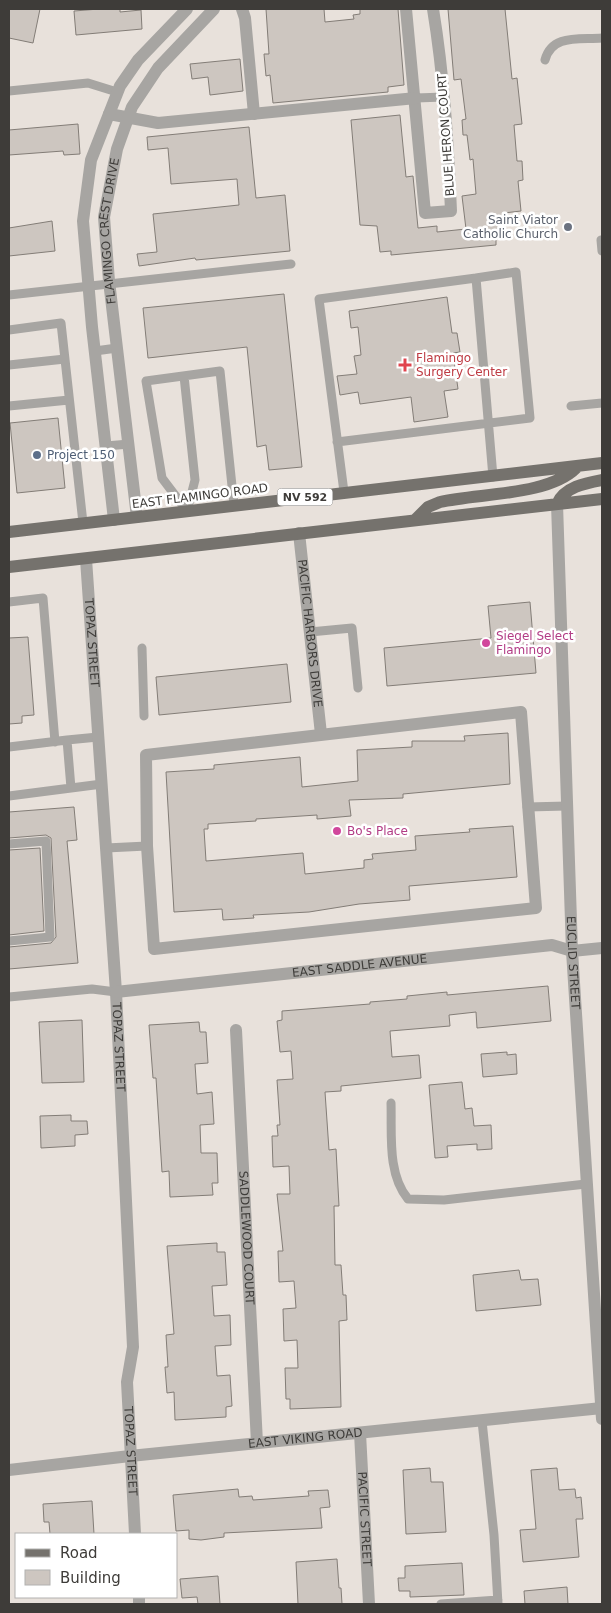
<svg xmlns="http://www.w3.org/2000/svg" width="611" height="1613" viewBox="0 0 611 1613" font-family="'DejaVu Sans',sans-serif">
<style>
.building{fill:#cdc6c0;stroke:#837d77}
.lines{fill:none;stroke-linecap:round;stroke-linejoin:round}
.service{stroke:#a7a5a2;stroke-width:9}
.minor{stroke:#a7a5a2;stroke-width:12}
.tertiary{stroke:#a7a5a2;stroke-width:12}
.primary{stroke:#75726d;stroke-width:12}
.worship-dot{fill:#6b7280;stroke:#fff;stroke-width:2}
.health-dot{fill:#e0444e;stroke:#fff;stroke-width:2}
.service-dot{fill:#5c6f8a;stroke:#fff;stroke-width:2}
.hotel-dot{fill:#d1479c;stroke:#fff;stroke-width:2}
.labels{text-anchor:middle;dominant-baseline:central;stroke-width:5;stroke-linejoin:round;paint-order:stroke}
.shield{fill:#fff;stroke:#787674;stroke-width:1}
.shield-label{font-size:11px;font-weight:bold;fill:#3e3c39}
.street-label{font-size:12px;fill:#3e3c39;stroke:#fff}
.worship-label{font-size:12px;fill:#5b616d;stroke:#fff;text-anchor:end}
.health-label{font-size:12px;fill:#be3a42;stroke:#fff;text-anchor:start}
.service-label{font-size:12px;fill:#4e5e75;stroke:#fff;text-anchor:start}
.hotel-label{font-size:12px;fill:#b23c85;stroke:#fff;text-anchor:start}
</style>
<rect width="100%" height="100%" fill="#e8e1db"/>
<path class="building" d="M9,9H40L33,43L9,38Z
M99,9H120V12L141,10L142,29L76,35L74,11Z
M266,9H324L325,22L354,19L353,15L360,14V9H398L404,85L388,87V92L273,103L270,75L266,76L264,54H269Z
M448,9H505L512,79L517,78L522,124L514,125L517,161H522L523,180L518,181L521,211L504,213L506,238L496,239V245L391,255V251L380,252L377,226L360,225L351,120L400,115L406,177L413,176L418,228L437,226V232L466,229L462,196L476,194L473,159L470,160L467,135H463L462,120L466,119L461,79L454,80Z
M240,59L243,91L210,95L208,77L192,79L190,64Z
M78,124L80,154L64,155L63,151L9,155V130Z
M249,127L256,198L285,195L290,251L196,260L195,258L139,266L137,254L157,252L153,214L239,205L237,179L171,184L168,148L148,150L147,137Z
M52,221L55,251L9,256V228Z
M284,294L302,467L269,470L266,445L257,447L247,347L148,358L143,308Z
M447,297L452,333H457L460,352L453,353L458,389L444,391L448,417L414,422L411,397L360,404L358,392L340,395L337,376L357,374L354,356L361,355L358,327L351,328L349,311Z
M58,418L65,488L17,493L10,423Z
M530,602L536,673L387,686L384,648L491,638L488,606Z
M28,637L34,715L22,716V723L9,724V638Z
M287,664L291,702L159,715L156,677Z
M508,733L510,784L403,794V798L349,800L351,816L317,819V815L256,819V821L208,824V829H204L206,861L303,853L305,874L364,868V860L373,859L372,854L416,850L415,836L470,832L469,829L513,826L517,877L409,886L410,900L359,904L309,912L253,915L254,918L223,920L222,909L174,912L166,772L214,769V765L300,757L302,787L358,781L357,750L412,747V741H465L464,736Z
M74,807L77,840L67,841L78,963L9,969V947L51,943L56,937L51,838L46,835L9,838V812Z
M40,848L44,931L9,935V850Z
M548,986L551,1021L477,1028L476,1012L449,1015L450,1026L390,1031L392,1057L419,1055L421,1078L341,1086V1091L325,1092L329,1150L336,1149L339,1206H334L335,1265H341L343,1295H346L347,1320L339,1321L341,1407L290,1409V1399H286L285,1368H298L297,1340L284,1341L283,1309L296,1308L294,1281L279,1282L278,1251H283L277,1194H290L289,1166L273,1167L272,1136H278L277,1125H280L277,1080L293,1079L291,1051L280,1052L277,1021L282,1020V1011L370,1004V1002L407,999V996L447,992V995Z
M82,1020L84,1082L42,1083L39,1022Z
M199,1022L200,1032H206L208,1063L195,1064L197,1094L212,1092L214,1124L200,1125L201,1153H217L218,1183H212L213,1195L170,1197L169,1171L162,1172L156,1078H153L149,1025Z
M507,1052V1055L516,1054L517,1074L483,1077L481,1054Z
M462,1082L465,1109L472,1108L474,1126L491,1125L492,1149L477,1150V1144L447,1146L448,1157L435,1158L429,1085Z
M71,1115V1121H87L88,1134L75,1135V1146L41,1148L40,1116Z
M217,1243V1252H225L227,1285L212,1286L214,1316L230,1315L231,1345L215,1346L217,1376L230,1375L232,1406L226,1407V1417L175,1420L174,1392L167,1393L165,1367H168L166,1335L174,1334L167,1246Z
M519,1270L521,1280L538,1279L541,1305L476,1311L473,1275Z
M430,1468L431,1482H443L446,1532L406,1534L403,1470Z
M557,1468L559,1490L575,1489L576,1498L581,1497L583,1519H576L579,1557L523,1562L520,1530L536,1529L531,1470Z
M238,1489L239,1497L252,1496L253,1500L309,1496L308,1491L328,1490L330,1507L320,1508L322,1528L224,1533V1537L201,1540L189,1539V1530L176,1531L173,1495Z
M92,1501L94,1534H50L49,1522H44L43,1504Z
M337,1559L339,1588H341L342,1604H298L296,1562Z
M462,1563L464,1595L410,1597V1591H399L398,1578H405V1566Z
M218,1576L220,1604H198L197,1597L182,1598L180,1579Z
M567,1587L568,1604H525L524,1591Z"/>
<g class="lines">
<path class="service" d="M545,60C552,34 579,40 602,38
M9,91L88,83L117,92
M416,98L444,97
M601,240L602,251
M9,295L291,264
M9,330L61,323L83,523
M95,351L117,348
M9,365L65,359
M184,376L195,480L187,511
M9,406L69,400
M571,406L602,403
M337,442L530,418L516,272L476,278
M106,446L129,444
M344,492L319,299L476,278L493,477
M187,511L162,478L146,381L220,371L234,505
M9,602L43,598L55,742
M310,632L352,628L358,688
M142,648L144,716
M67,740L98,737
M9,747L67,740L71,788
M9,796L102,784
M527,807L567,806
M9,844L46,841L50,937L9,941
M106,848L147,846
M9,997L92,989L116,992
M391,1103C392,1133 387,1174 408,1199L444,1200L586,1184
M482,1421L494,1535L498,1604
M441,1604L498,1600"/>
<g class="minor">
<path d="M242,9L245,18L254,114"/>
<path d="M406,9L425,213L451,211C448,143 444,76 433,9"/>
<path d="M109,114L158,123L416,98"/>
<path id="s1" d="M557,504L572,951L602,1419"/>
<path id="s2" d="M137,517L109,281L104,217L117,149L132,107L158,68L214,9"/>
<path d="M114,520L92,327L83,221L91,160L120,86L138,60L187,9"/>
<path id="s3" d="M299,533L321,734"/>
<path id="s4" d="M86,559L116,992L133,1347L127,1382L135,1534"/>
<path d="M521,712L536,908L154,949L147,846L146,755Z"/>
<path id="s5" d="M116,992L552,945L572,951L602,948"/>
<path id="s6" d="M236,1030L257,1443"/>
<path id="s7" d="M360,1433L369,1604"/>
<path d="M139,1597V1604"/>
</g>
<path class="tertiary" id="s8" d="M9,1470L130,1456L602,1408"/>
<path class="primary" d="M557,504C564,487 586,483 602,480
M416,519L428,507L440,502C478,493 548,496 576,468
M9,532L602,463
M9,567L602,499"/>
</g>
<circle class="worship-dot" cx="568" cy="227" r="5"/>
<path class="health-dot" d="M402.5 357.5h5v5h5v5h-5v5h-5v-5h-5v-5h5z"/>
<circle class="service-dot" cx="37" cy="455" r="5"/>
<g class="hotel-dot">
<circle cx="486" cy="643" r="5"/>
<circle cx="337" cy="831" r="5"/>
</g>
<g class="labels">
<rect class="shield" x="277.5" y="488.5" width="55" height="17" rx="4"/>
<g class="shield-label">
<text x="305" y="497">NV 592</text>
</g>
<g class="street-label">
<text transform="translate(446 135) rotate(-94)">BLUE HERON COURT</text>
<text stroke="none"><textPath href="#s2" startOffset="288">FLAMINGO CREST DRIVE</textPath></text>
<text transform="translate(200 496) rotate(-7)">EAST FLAMINGO ROAD</text>
<text stroke="none"><textPath href="#s3" startOffset="101">PACIFIC HARBORS DRIVE</textPath></text>
<text stroke="none"><textPath href="#s4" startOffset="84">TOPAZ STREET</textPath></text>
<text stroke="none"><textPath href="#s1" startOffset="459">EUCLID STREET</textPath></text>
<text stroke="none"><textPath href="#s5" startOffset="245">EAST SADDLE AVENUE</textPath></text>
<text stroke="none"><textPath href="#s4" startOffset="489">TOPAZ STREET</textPath></text>
<text stroke="none"><textPath href="#s6" startOffset="208">SADDLEWOOD COURT</textPath></text>
<text stroke="none"><textPath href="#s8" startOffset="298">EAST VIKING ROAD</textPath></text>
<text stroke="none"><textPath href="#s4" startOffset="894">TOPAZ STREET</textPath></text>
<text stroke="none"><textPath href="#s7" startOffset="86">PACIFIC STREET</textPath></text>
</g>
<g class="worship-label">
<text x="558" y="220">Saint Viator<tspan x="558" dy="14">Catholic Church</tspan></text>
</g>
<g class="health-label">
<text x="416" y="358">Flamingo<tspan x="416" dy="14">Surgery Center</tspan></text>
</g>
<g class="service-label">
<text x="47" y="455">Project 150</text>
</g>
<g class="hotel-label">
<text x="496" y="636">Siegel Select<tspan x="496" dy="14">Flamingo</tspan></text>
<text x="347" y="831">Bo's Place</text>
</g>
</g>
<rect width="611" height="1613" fill="none" stroke="#3e3c39" stroke-width="20"/>
<rect x="15" y="1533" width="162" height="65" fill="#ffffff" stroke="#b2b1b0"/>
<rect x="25" y="1549" width="25" height="8" fill="#75726d" stroke="#b2b1b0"/>
<text x="60" y="1558" font-size="15" fill="#3e3c39">Road</text>
<rect x="25" y="1570" width="25" height="15" fill="#cdc6c0" stroke="#b2b1b0"/>
<text x="60" y="1583" font-size="15" fill="#3e3c39">Building</text>
</svg>
